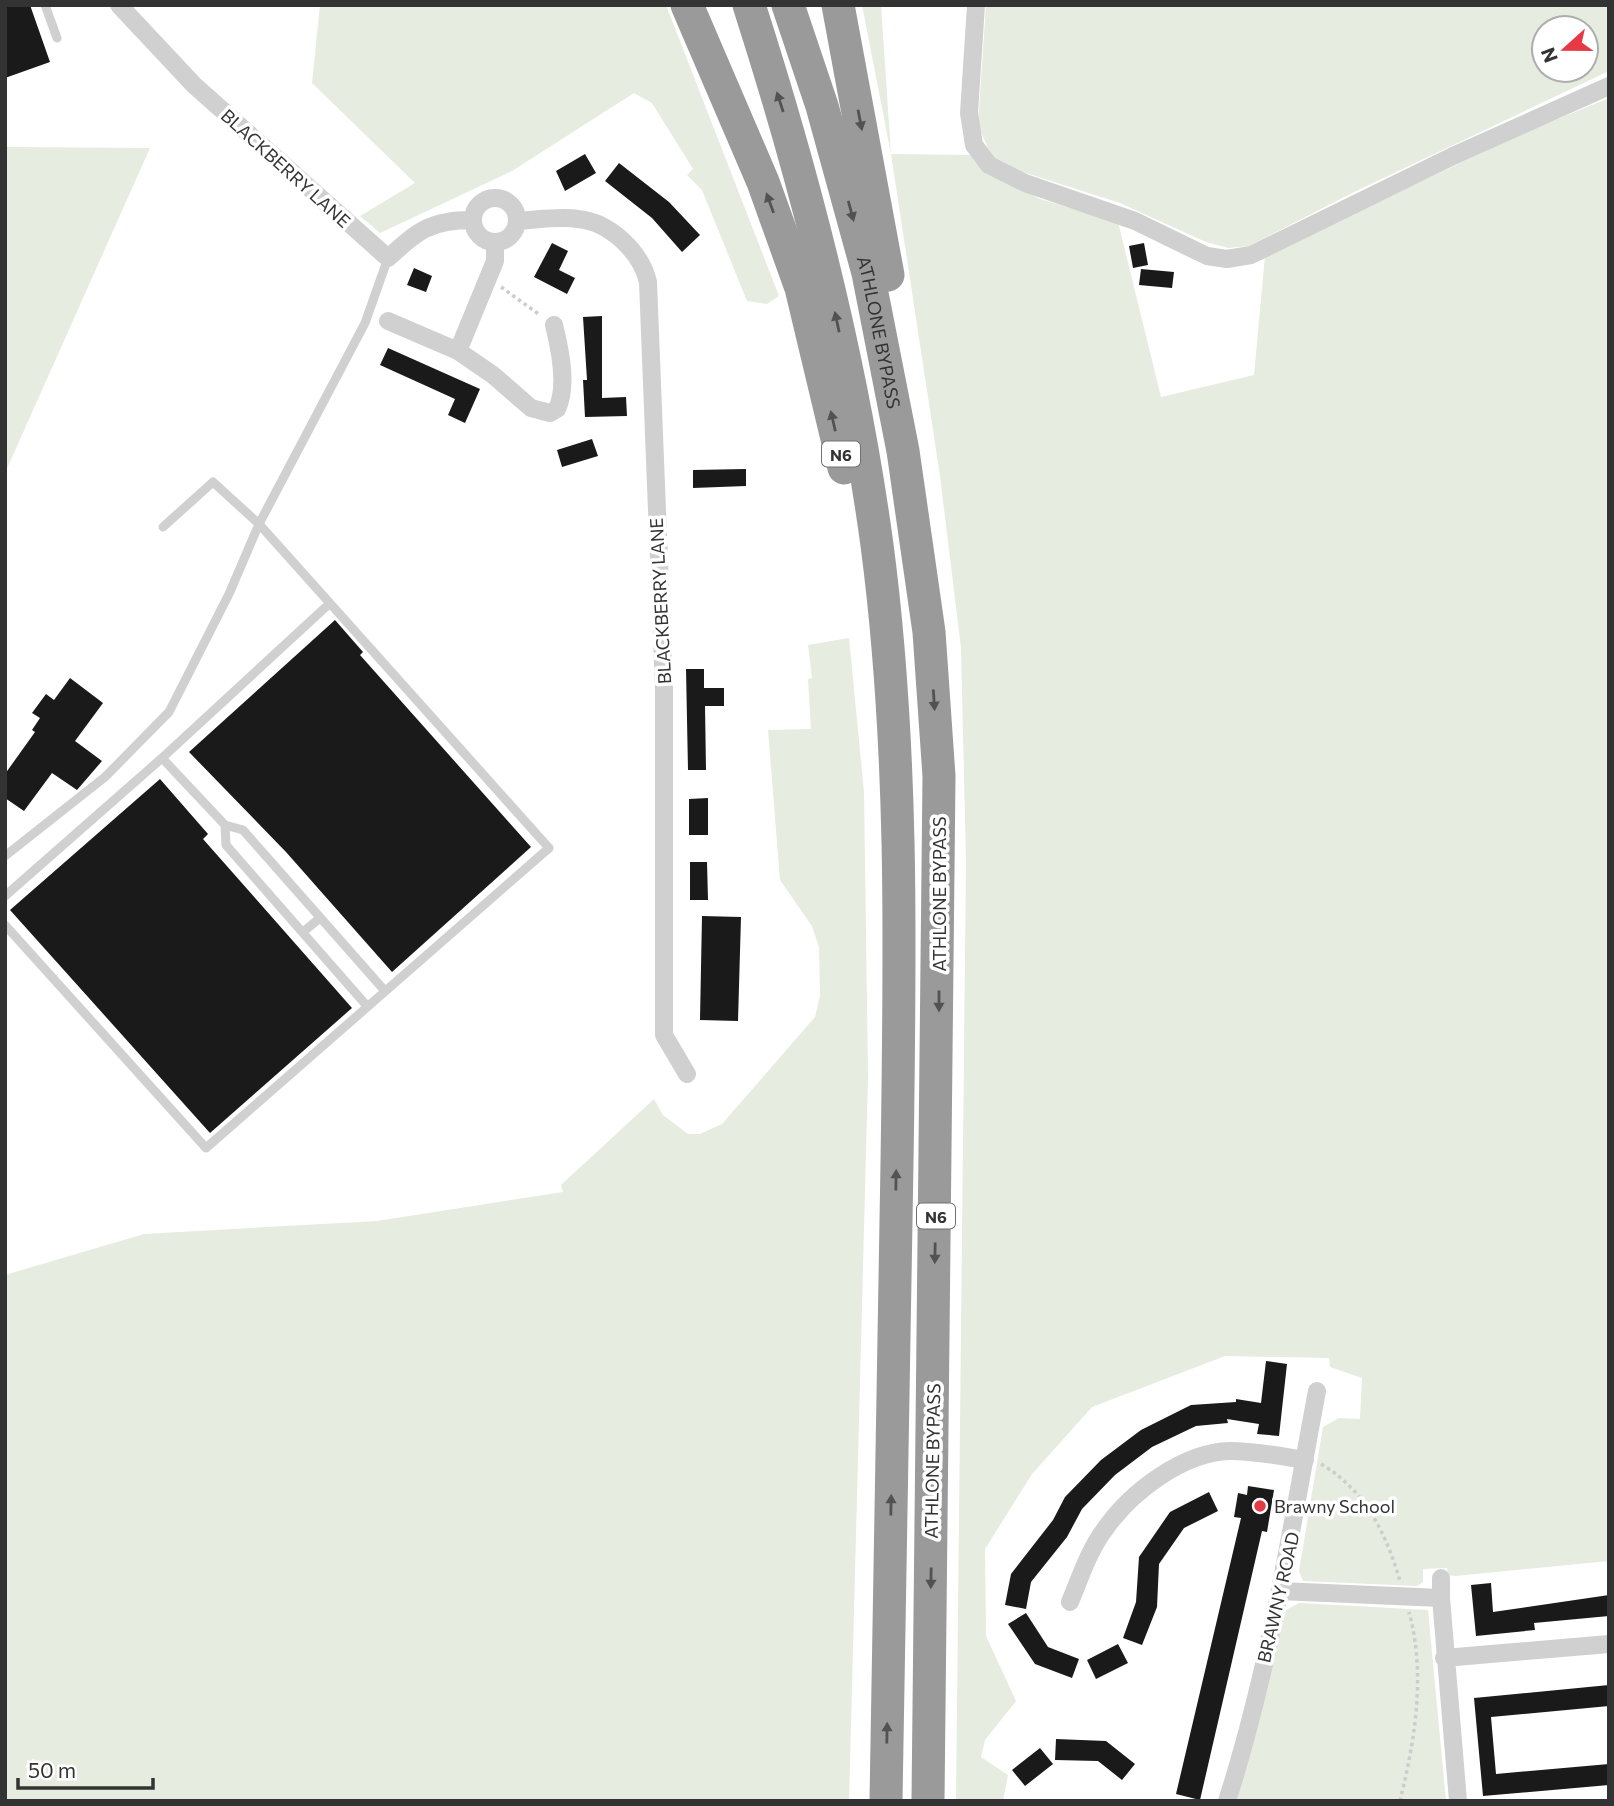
<svg xmlns="http://www.w3.org/2000/svg" width="1614" height="1806" viewBox="0 0 1614 1806" font-family="Commissioner,sans-serif">
<style>
.green{fill:#e6ecdf;fill-rule:evenodd}
.building{fill:#1a1a1a}
.lines{fill:none;stroke-linecap:round;stroke-linejoin:round}
.path{stroke:#cdcdcd;stroke-width:3.5;stroke-dasharray:3.5 3.5;stroke-linecap:butt}
.lane{stroke:#d0d0d0;stroke-width:9}
.street{stroke:#d0d0d0;stroke-width:18}
.highway{stroke:#9a9a9a;stroke-width:33}
.oneway{fill:#525252}
.poi-dot{fill:#e63946;stroke:#fff;stroke-width:2.5}
.labels{text-anchor:middle;dominant-baseline:central;stroke-width:7;stroke-linejoin:round;paint-order:stroke}
.shield{fill:#fff;stroke:#707070;stroke-width:2}
.shield-label{font-size:16px;font-weight:bold;fill:#333}
.street-label{font-size:18px;fill:#333;stroke:#fff}
.poi-label{font-size:18px;fill:#333;stroke:#fff;text-anchor:start}
</style>
<rect width="100%" height="100%" fill="#fff"/>
<path class="green" d="M320,5H666L779,296L767,304L747,301L702,190L687,175L693,169L652,103L634,93L512,171L380,233L360,216L415,183L312,83Z
M862,5H881L891,154L972,155L1003,180L1040,199L1118,222L1161,397L1254,375L1265,256L1517,136L1609,98V1561L1455,1576L1448,1575L1447,1568L1423,1569V1582L1417,1586L1303,1581L1299,1571L1323,1427L1339,1418L1360,1419L1362,1378L1330,1367L1329,1358L1225,1356L1092,1407L1032,1474L985,1549L986,1636L1016,1701L985,1740L981,1757L1008,1775L1003,1801H956L966,862L961,648L940,476L891,154Z
M986,5H1609V71L1354,192L1249,246L1228,248L1206,242L1120,203L1007,167L991,155L978,125ZM1544,28H1586V70H1544Z
M5,147L150,148L5,473Z
M849,638L864,792L868,1076L849,1801H5V1275L144,1234L377,1221L563,1192L561,1185L654,1099L663,1115L688,1134H700L722,1124L815,1017L820,996L819,947L812,926L780,880L768,730L811,729L808,679L812,678L808,645Z
M1299,1603L1428,1610L1446,1801H1235L1286,1610Z"/>
<path class="building" d="M5,5H30L50,62L5,78Z
M585,154L596,173L565,191L556,171Z
M619,163L669,202L700,235L682,252L652,218L605,181Z
M552,243L568,251L559,270L575,278L567,294L534,277Z
M1144,243L1148,265L1133,268L1129,246Z
M414,268L432,276L426,292L407,285Z
M1141,269L1174,272L1172,288L1139,285Z
M602,316V398L626,397L627,416L585,417L583,380H587L583,317Z
M388,348L480,389L465,423L448,415L455,399L380,365Z
M592,439L598,456L562,467L557,450Z
M746,469V486L693,488V470Z
M335,620L363,652L360,655L531,847L392,972L286,852L189,752Z
M686,669H704V688H724V706H705L706,770H688Z
M70,678L103,703L75,741L102,761L77,790L52,773L24,811L5,798V774L35,732L32,730L40,718L32,713L46,694L54,700Z
M160,779L208,834L203,839L352,1008L210,1133L10,910Z
M708,798V835H689V799Z
M690,862H707L708,900H690Z
M702,916L741,917L738,1021L700,1020Z
M1266,1361L1287,1364L1279,1436L1257,1434L1259,1424L1227,1419L1228,1423L1196,1426L1152,1447L1115,1475L1082,1509L1067,1537L1031,1582L1026,1609L1005,1605L1011,1574L1053,1520L1065,1497L1101,1460L1141,1430L1191,1405L1236,1402V1399L1261,1403Z
M1248,1486L1274,1490L1267,1532L1262,1531L1200,1800L1176,1794L1241,1518L1234,1517L1238,1493L1247,1495Z
M1209,1492L1218,1511L1184,1528L1159,1564L1157,1607L1142,1645L1123,1638L1136,1602L1139,1557L1170,1512Z
M1491,1583L1493,1612L1609,1595V1616L1534,1623L1535,1630L1476,1636L1471,1585Z
M1026,1613L1048,1647L1079,1659L1072,1678L1035,1664L1008,1624Z
M1118,1644L1128,1663L1096,1679L1087,1660Z
M1609,1685V1706L1491,1717L1496,1774L1609,1764V1785L1483,1796L1474,1698Z
M1056,1739L1106,1741L1135,1764L1122,1780L1098,1761L1055,1760Z
M1040,1748L1053,1764L1025,1786L1012,1770Z"/>
<g class="lines">
<path class="path" d="M501,287L540,315
M1321,1464C1365,1490 1386,1533 1400,1581
M1400,1801C1415,1739 1426,1675 1409,1612"/>
<path class="lane" d="M45,5L57,38
M162,758L225,825L226,845L367,1006
M225,825L243,830L385,991
M5,856L105,777L169,712L229,594L259,524L365,323L388,258
M5,896L162,758L329,604
M5,925L206,1148L549,848L259,524L213,482L163,527
M303,932L320,918"/>
<path class="street" d="M119,5L194,85L388,258C418,231 430,220 472,220
M976,5L969,113L974,145L989,165L1025,183L1135,221L1207,256L1227,259L1251,255L1453,156L1609,86
M473 220a22 22 0 1 1 44 0a22 22 0 1 1-44 0Z
M517,221C537,220 559,216 578,219C610,222 641,252 648,282L664,688V1035L687,1074
M388,321L458,351L495,261V242
M458,351L493,375L531,408L550,413L557,409C568,386 560,349 554,325
M1280,1591L1441,1598L1458,1801
M1441,1598V1578
M1070,1602C1080,1578 1089,1550 1105,1529C1131,1492 1183,1452 1230,1451C1255,1451 1281,1456 1305,1460
M1444,1658L1609,1644
M1227,1801C1270,1667 1291,1529 1317,1391"/>
<g class="highway">
<path d="M687,5L763,182L801,288L844,468"/>
<path d="M749,5C806,182 852,360 877,545C904,750 900,957 897,1163C893,1376 890,1588 886,1801"/>
<path id="s1" d="M788,5L822,106L868,273L903,451L929,632L939,776L928,1801"/>
<path d="M838,5L888,275"/>
</g>
</g>
<defs><path id="oneway-solid" d="M-6-.8H1V-3.2L6.5 0L1 3.2V.8H-6Z" transform="scale(1.75)"/></defs>
<g class="oneway">
<use href="#oneway-solid" transform="translate(780 102) rotate(-108)"/>
<use href="#oneway-solid" transform="translate(860 120) rotate(79)"/>
<use href="#oneway-solid" transform="translate(770 203) rotate(-110)"/>
<use href="#oneway-solid" transform="translate(851 211) rotate(75)"/>
<use href="#oneway-solid" transform="translate(837 322) rotate(-102)"/>
<use href="#oneway-solid" transform="translate(833 421) rotate(-103)"/>
<use href="#oneway-solid" transform="translate(934 700) rotate(86)"/>
<use href="#oneway-solid" transform="translate(939 1001) rotate(90)"/>
<use href="#oneway-solid" transform="translate(896 1180) rotate(-89)"/>
<use href="#oneway-solid" transform="translate(935 1253) rotate(91)"/>
<use href="#oneway-solid" transform="translate(891 1505) rotate(-89)"/>
<use href="#oneway-solid" transform="translate(931 1578) rotate(91)"/>
<use href="#oneway-solid" transform="translate(887 1733) rotate(-89)"/>
</g>
<circle class="poi-dot" cx="1260" cy="1506" r="7"/>
<g class="labels">
<g class="shield">
<rect x="822" y="441.5" width="38" height="25" rx="5"/>
<rect x="917" y="1203.5" width="38" height="25" rx="5"/>
</g>
<g class="shield-label">
<text x="841" y="454">N6</text>
<text x="936" y="1216">N6</text>
</g>
<g class="street-label">
<text transform="translate(286 168) rotate(42)">BLACKBERRY LANE</text>
<text stroke="none"><textPath href="#s1" startOffset="340">ATHLONE BYPASS</textPath></text>
<text transform="translate(660 601) rotate(-93)">BLACKBERRY LANE</text>
<text transform="translate(939 894) rotate(-90)">ATHLONE BYPASS</text>
<text transform="translate(932 1461) rotate(-89)">ATHLONE BYPASS</text>
<text transform="translate(1278 1597) rotate(-77)">BRAWNY ROAD</text>
</g>
<g class="poi-label">
<text x="1274" y="1506">Brawny School</text>
</g>
</g>
<rect width="1614" height="1806" fill="none" stroke="#333333" stroke-width="14"/>
<g transform="translate(1565 49) rotate(249)"><circle r="33" fill="#ffffff" stroke="#adadad" stroke-width="2"/>
<path d="M0-5L12 26L0 18L-12 26Z" fill="#e63946"/>
<text y="-10" font-size="19" font-weight="bold" text-anchor="middle" fill="#333333">N</text>
</g>
<path d="M18 1778v10h135v-10" fill="none" stroke="#333333" stroke-width="3.5"/>
<text x="28" y="1778" font-size="21" fill="#333333" stroke="#ffffff" stroke-width="5" paint-order="stroke">50 m</text>
</svg>
